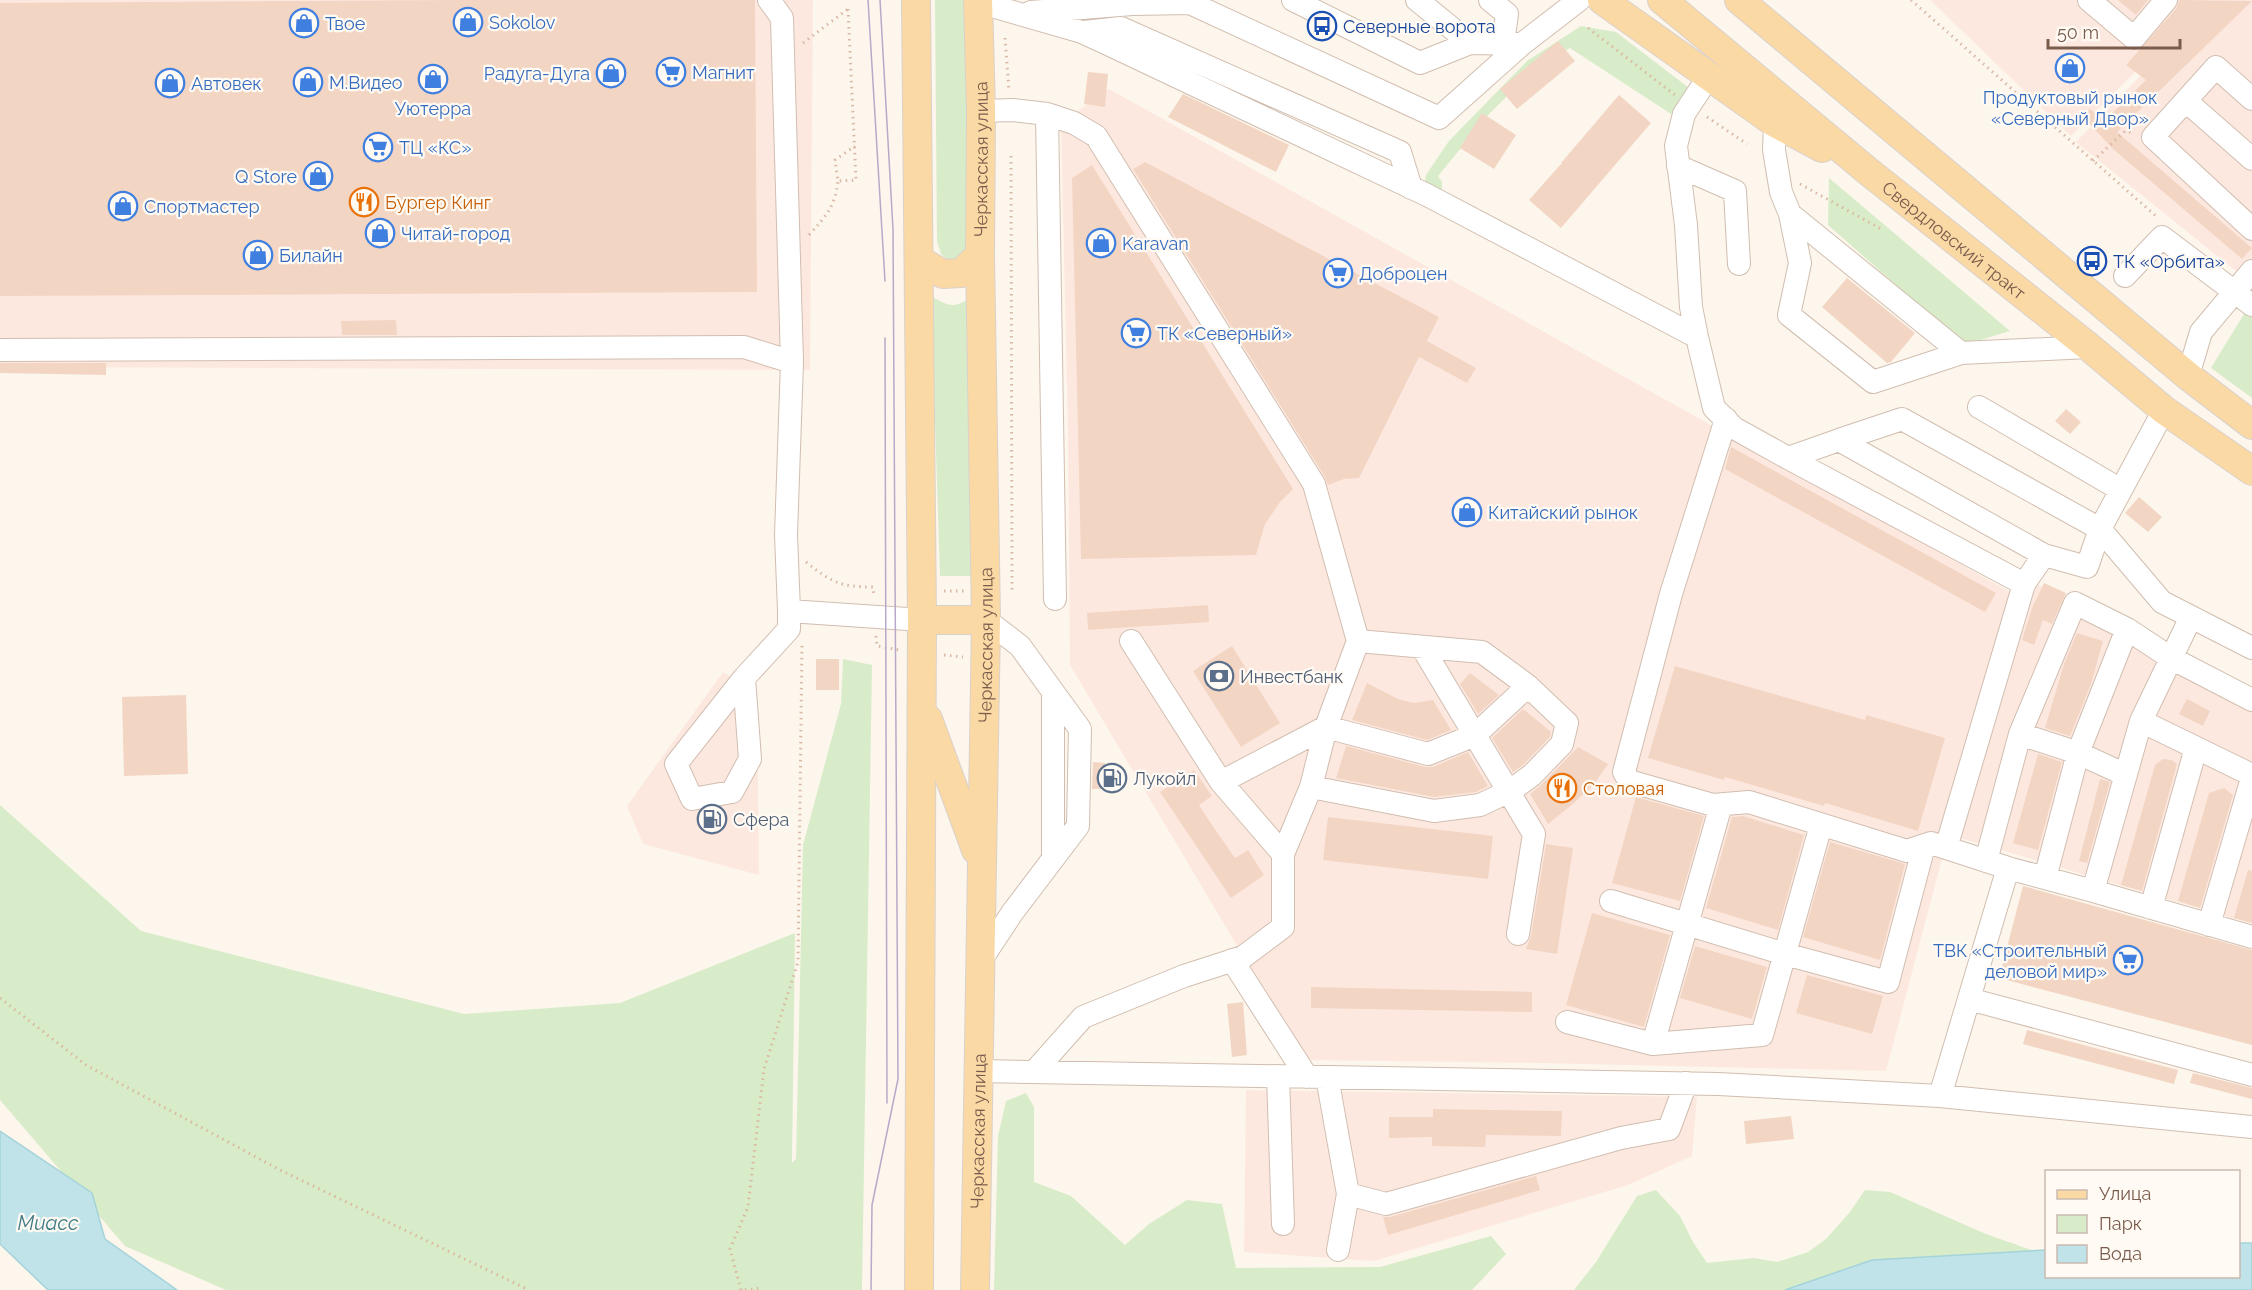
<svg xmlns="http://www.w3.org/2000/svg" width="2252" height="1290" viewBox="0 0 2252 1290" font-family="Raleway,sans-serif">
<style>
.commercial{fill:#fde8e0}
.green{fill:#d8ecc9}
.water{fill:#bfe3e8;stroke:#a5d3da;stroke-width:1.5}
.building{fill:#f3d5c3}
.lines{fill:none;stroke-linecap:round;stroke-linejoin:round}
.minor-casing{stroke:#d1beb0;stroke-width:24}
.major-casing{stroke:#dad1cd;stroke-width:30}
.path{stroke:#d9b8a5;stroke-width:3;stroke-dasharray:1.5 4.5;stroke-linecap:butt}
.minor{stroke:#fff;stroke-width:22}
.major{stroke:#fbd9a5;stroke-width:28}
.tram{stroke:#b9a8c9;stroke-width:1.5}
.labels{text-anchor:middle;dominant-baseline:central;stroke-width:4.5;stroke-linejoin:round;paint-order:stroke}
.shop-label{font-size:18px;fill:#366cbe;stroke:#fffaf3;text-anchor:start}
.transit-label{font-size:18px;fill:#164399;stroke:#fffaf3;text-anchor:start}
.street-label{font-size:18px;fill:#7a5c4d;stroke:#fffaf3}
.food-label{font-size:18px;fill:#c56008;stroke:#fffaf3;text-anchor:start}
.service-label{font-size:18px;fill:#4e5e75;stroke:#fffaf3;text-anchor:start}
.water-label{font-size:20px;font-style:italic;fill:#437c86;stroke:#fffaf3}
</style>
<rect width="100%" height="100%" fill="#fdf6ec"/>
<path class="commercial" d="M0,0H813L810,370L0,367Z
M1930,0H2207L2071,136Z
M2214,0H2252V284L2076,142Z
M1109,89L2012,593L1886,1071L1540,1063L1305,1060L1070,665L1068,430L1061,123Z
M2031,581L2252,701V924L1960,838Z
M723,672L757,695L759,875L643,844L627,806Z
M1246,1090L1697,1097L1692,1156L1628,1185L1374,1261L1244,1252Z"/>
<path class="green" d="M935,0H968L970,247L959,260H948L941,254L937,241Z
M1581,26L1616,32L1689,88L1684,101L1671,114L1570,48L1536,67L1489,114L1438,176L1442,182V191L1425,181L1426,175L1449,141L1527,61Z
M1829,178L2010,331L1964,345L1828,225Z
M931,296C948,306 953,309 970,298L971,576H940Z
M2247,309L2252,313V398L2211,368Z
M843,659L872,665L862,1290H226L125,1246L0,1100V805L141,931L464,1014L620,1003L795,933L792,1163L796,1159L803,845L841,704Z
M1026,1093L1034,1107V1182L1071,1196L1125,1245L1149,1224L1187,1200L1222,1204L1236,1268L1380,1267L1491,1236L1506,1254L1472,1290H994L998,1136L1006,1101Z
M1656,1190L1680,1216L1693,1242L1707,1263L1754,1258L1777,1262L1808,1252L1826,1239L1850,1212L1865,1190L1890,1192L1986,1234L2034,1251L1872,1260L1785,1290H1574L1596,1262L1637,1196Z"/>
<path class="water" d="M0,1131L92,1193L105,1239L177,1290H48L0,1244Z
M2239,1243H2252V1290H1785L1872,1260L2046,1250V1276H2238Z"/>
<path class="building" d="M460,0H755L757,292L0,296V3Z
M2118,0H2148L2136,15Z
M2179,0L2252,1L2117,132L2252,248L2242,259L2113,149L2083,117L2090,109L2104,121L2146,80L2126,65L2176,9Z
M1558,41L1575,61L1517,109L1500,89Z
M1088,72L1108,74L1105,107L1084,104Z
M1183,94L1289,145L1276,172L1168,117Z
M1619,95L1651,123L1561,228L1529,200L1561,164L1563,165L1561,163Z
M1482,113L1516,135L1494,169L1460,148Z
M1145,162L1439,317L1427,341L1476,368L1467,383L1419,357L1359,478L1344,479L1328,485L1325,477L1133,169Z
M1092,165L1293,489L1280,502L1265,524L1256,555L1081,559L1072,178Z
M1847,278L1915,333L1891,362L1887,363L1822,307Z
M396,320L397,335H342L341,321Z
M0,363H106V375L0,373Z
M2066,409L2081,422L2070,434L2055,421Z
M1731,447L1996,593L1985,612L1725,469Z
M2139,497L2162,517L2148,532L2125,513Z
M2044,583L2066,593L2052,624L2043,620L2034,645L2022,640L2032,608Z
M1208,605L1209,622L1088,630L1087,613Z
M2077,633L2103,641L2091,684L2070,736L2045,728L2064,664Z
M1232,646L1280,723L1241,747L1193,671Z
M816,659H839V690H816Z
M1675,666L1865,720L1866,715L1945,738L1918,831L1825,803L1824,806L1725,777L1724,780L1648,758Z
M1470,673L1499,695L1478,714L1460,684Z
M1367,683L1398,699L1414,703L1433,700L1451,730L1427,740L1352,720Z
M186,695L188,774L124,776L122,697Z
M2187,699L2210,711L2203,726L2179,714Z
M1523,709L1551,732L1550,737L1523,765L1513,772L1492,738Z
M1346,746L1425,767H1433L1468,752L1488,786L1476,792L1434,797L1336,778Z
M1578,747L1608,764L1594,784L1574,803L1548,824L1530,794L1542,784Z
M2038,754L2062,762L2038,850L2013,843Z
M2163,759L2172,760L2177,764L2142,891L2121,885L2155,765Z
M1093,762L1105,763L1103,789H1092Z
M1194,770L1212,796L1199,805L1214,828L1235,858L1248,850L1264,875L1231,898L1160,792Z
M2100,779L2110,782L2087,863L2079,861Z
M2224,788L2233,795L2200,908L2178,901L2209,793Z
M1636,797L1704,816L1680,901L1612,883Z
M721,808L724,826L705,828L703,811Z
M1743,816L1804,835L1778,930L1706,908L1732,817Z
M1328,817L1493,836L1488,879L1323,860Z
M1830,842L1905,864L1880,960L1803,937Z
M1546,844L1573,848L1557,954L1526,949L1531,936Z
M2248,870L2252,871V923L2234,918Z
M2023,886L2252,950V1045L1999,978Z
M1592,913L1670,935L1644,1027L1566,1005Z
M1695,946L1767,967L1752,1019L1680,998Z
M1807,975L1883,996L1872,1034L1796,1013Z
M1311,987L1532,992V1012L1311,1008Z
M1243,1002L1247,1055L1232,1057L1227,1004Z
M2027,1030L2178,1070L2174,1084L2023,1044Z
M2193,1073L2252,1088V1099L2190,1083Z
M1433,1109L1562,1111L1561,1136L1486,1135L1485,1147L1432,1146V1137L1389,1138V1117H1433Z
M1791,1116L1794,1139L1746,1144L1744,1121Z
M1536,1176L1540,1190L1388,1235L1383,1217H1390Z"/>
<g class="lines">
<g class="minor-casing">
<path id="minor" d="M769,0L782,18L792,362L786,535L789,611L922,620
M1293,0L1420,63L1470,43L1522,44L1579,0
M1417,0L1470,43
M1490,0L1507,14L1503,43
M2089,0L2134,38L2166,0
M978,2L1082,32L1108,44L1427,195L1697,337
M1031,12L1132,4L1190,3L1439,118L1522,44
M1084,32L1121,28L1400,152L1411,188
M1709,76L1684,114L1676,146L1686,225L1691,307L1697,337L1714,408L1734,428L1788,458L1839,440
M2252,99L2216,67L2153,137L2252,229
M2186,101L2252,159
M981,111L1013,110L1047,114L1055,599
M1047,114L1074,123L1096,136L1314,484L1358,641L1326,727L1311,787L1283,854
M1775,123L1774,150L1781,192L1790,214L1800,263L1789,315L1873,382L1961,353L2089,347
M1678,166L1735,191L1739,264
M1790,214L1961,353
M2125,276L2162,237L2252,305
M0,350L744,347L792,362
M2188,376L2201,332L2252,271
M1979,407L2121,490
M2164,410L2100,529L2162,602L2252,648
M1726,419L1671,594L1624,772L1629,781L1713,805L1749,802L1907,851L1931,843L2008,868
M1902,419L2100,529L2087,567L2044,555L1839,440Z
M1788,458L2024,584L2044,555
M1422,647L1534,834L1518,934
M744,678L750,759L732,792L692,799L676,764L744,678L789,629V611
M2141,721L2252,775
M2020,734L2075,603L2127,629L2171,658L2252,700
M1221,782L1326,727L1428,754L1475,735L1528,686
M1311,787L1434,811L1480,805L1510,791L1532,775L1562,744L1567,723L1528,686L1482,652L1358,641
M1946,848L2024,584
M1053,858V693
M1986,861L2020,734L2078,753L2126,775
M2045,878L2078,753L2127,629
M2093,891L2252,937
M1611,901L1785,954L1888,982L1924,846
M2151,908L2196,748
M2209,925L2252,778
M981,960L1012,913L1078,826L1080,729L1020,646L986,620
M1232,960L1307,1077
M1969,999L2252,1075
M1567,1022L1653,1044L1721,805
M1653,1044L1762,1035L1821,825
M980,1071L1718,1084L1940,1096L2252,1127
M1034,1072L1083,1017L1184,976L1243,957L1283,927V854L1221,782L1131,641
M1278,1076L1283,1224
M1327,1077L1348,1194L1338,1250
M1940,1096L2008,868L2093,891L2141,721L2191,617
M1348,1194L1386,1204L1621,1138L1669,1129L1686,1083"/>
</g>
<g class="major-casing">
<g id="major">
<path d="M916,0L922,620L919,1290"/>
<path d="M1602,0L1775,123L1822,148"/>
<path id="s1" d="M1662,0L1869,172L2089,347L2164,410L2252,471"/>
<path d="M1739,0L2188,376L2252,425"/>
<path d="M919,260L943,274L961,273L980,255"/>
<path d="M922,620H986"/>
<path d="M928,719L976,850"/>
<path id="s2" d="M975,1290L986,620L980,255L981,111L978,0"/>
</g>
</g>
<path class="path" d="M1911,0L2157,217
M848,9L856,180L838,181L835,160L855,146
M1588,28L1675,95
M1005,38L1009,90
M803,43L848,9
M1707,117L1747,144
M1011,156L1012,593
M2093,161L2125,131L2134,133
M1800,184L1883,230
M809,235C826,216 835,207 838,181
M806,562C831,582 840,587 873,587L874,596
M944,591H964
M876,636L877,646L899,650
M944,655L963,657
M0,998L86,1065L280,1170L529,1290
M741,1290L730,1249L748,1207L764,1069L798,962L802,643
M745,1290L760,1288L762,1290"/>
<use href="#minor" class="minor"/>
<use href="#major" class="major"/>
<path class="tram" d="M868,0L885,281
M885,338L887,1103
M871,1290L872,1205L898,1079L893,229L880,0"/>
</g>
<defs>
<g id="shop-ring" transform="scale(1.5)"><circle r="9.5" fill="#fffaf3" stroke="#3f7fe0" stroke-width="1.5"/><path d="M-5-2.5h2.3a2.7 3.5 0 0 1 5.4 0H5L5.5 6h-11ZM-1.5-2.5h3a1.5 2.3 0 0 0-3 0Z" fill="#3f7fe0"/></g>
<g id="bus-ring" transform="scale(1.5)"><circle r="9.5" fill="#fffaf3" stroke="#1a4fb4" stroke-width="1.5"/><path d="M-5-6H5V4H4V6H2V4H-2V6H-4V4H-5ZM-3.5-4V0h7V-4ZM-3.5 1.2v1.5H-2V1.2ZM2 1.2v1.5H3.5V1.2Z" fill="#1a4fb4"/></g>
<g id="supermarket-ring" transform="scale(1.5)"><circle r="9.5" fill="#fffaf3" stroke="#3f7fe0" stroke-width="1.5"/><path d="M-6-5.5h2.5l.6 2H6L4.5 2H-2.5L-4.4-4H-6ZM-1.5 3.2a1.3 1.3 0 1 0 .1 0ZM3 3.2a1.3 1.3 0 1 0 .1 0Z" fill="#3f7fe0"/></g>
<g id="restaurant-ring" transform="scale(1.5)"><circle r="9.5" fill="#fffaf3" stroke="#e8710a" stroke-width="1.5"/><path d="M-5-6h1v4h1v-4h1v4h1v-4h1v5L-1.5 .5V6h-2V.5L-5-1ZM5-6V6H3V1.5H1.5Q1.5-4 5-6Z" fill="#e8710a"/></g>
<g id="bank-ring" transform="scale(1.5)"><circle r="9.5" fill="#fffaf3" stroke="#5c6f8a" stroke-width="1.5"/><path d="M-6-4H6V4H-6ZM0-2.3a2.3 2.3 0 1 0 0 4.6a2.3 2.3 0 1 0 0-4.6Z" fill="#5c6f8a"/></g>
<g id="fuel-ring" transform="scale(1.5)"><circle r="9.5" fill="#fffaf3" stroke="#5c6f8a" stroke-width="1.5"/><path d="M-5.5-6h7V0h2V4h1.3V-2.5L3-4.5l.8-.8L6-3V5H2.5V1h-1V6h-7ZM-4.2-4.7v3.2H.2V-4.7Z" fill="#5c6f8a"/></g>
</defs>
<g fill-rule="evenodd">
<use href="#shop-ring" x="468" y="22"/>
<use href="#shop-ring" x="304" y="23"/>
<use href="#bus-ring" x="1322" y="26"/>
<use href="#shop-ring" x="2070" y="68"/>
<use href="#supermarket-ring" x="671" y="72"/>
<use href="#shop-ring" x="611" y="73"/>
<use href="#shop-ring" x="433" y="79"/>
<use href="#shop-ring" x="308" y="82"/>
<use href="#shop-ring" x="170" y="83"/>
<use href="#supermarket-ring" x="378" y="147"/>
<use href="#shop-ring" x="318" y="176"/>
<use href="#restaurant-ring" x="364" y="202"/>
<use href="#shop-ring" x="123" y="206"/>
<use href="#shop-ring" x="380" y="233"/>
<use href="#shop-ring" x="1101" y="243"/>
<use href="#shop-ring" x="258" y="255"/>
<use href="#bus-ring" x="2092" y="261"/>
<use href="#supermarket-ring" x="1338" y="273"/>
<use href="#supermarket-ring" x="1136" y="333"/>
<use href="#shop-ring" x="1467" y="512"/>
<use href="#bank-ring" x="1219" y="676"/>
<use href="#fuel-ring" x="1112" y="778"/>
<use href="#restaurant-ring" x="1562" y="788"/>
<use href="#fuel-ring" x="712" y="819"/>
<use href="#supermarket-ring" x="2128" y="960"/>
</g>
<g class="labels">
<g class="shop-label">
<text x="489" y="22">Sokolov</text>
<text x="325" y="23">Твое</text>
<text x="692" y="72">Магнит</text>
<text x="590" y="73" text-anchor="end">Радуга-Дуга</text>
<text x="329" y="82">М.Видео</text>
<text x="191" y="83">Автовек</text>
<text x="2070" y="97" text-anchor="middle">Продуктовый рынок<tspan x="2070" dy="21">«Северный Двор»</tspan></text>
<text x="433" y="108" text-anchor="middle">Уютерра</text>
<text x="399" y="147">ТЦ «КС»</text>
<text x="297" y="176" text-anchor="end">Q Store</text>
<text x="144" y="206">Спортмастер</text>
<text x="401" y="233">Читай-город</text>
<text x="1122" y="243">Karavan</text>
<text x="279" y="255">Билайн</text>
<text x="1359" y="273">Доброцен</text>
<text x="1157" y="333">ТК «Северный»</text>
<text x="1488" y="512">Китайский рынок</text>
<text x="2107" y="950" text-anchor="end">ТВК «Строительный<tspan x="2107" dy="21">деловой мир»</tspan></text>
</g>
<g class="transit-label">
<text x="1343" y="26">Северные ворота</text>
<text x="2113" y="261">ТК «Орбита»</text>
</g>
<g class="street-label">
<text stroke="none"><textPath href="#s2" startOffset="1131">Черкасская улица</textPath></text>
<text stroke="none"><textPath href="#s1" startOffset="378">Свердловский тракт</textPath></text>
<text stroke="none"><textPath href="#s2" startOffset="645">Черкасская улица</textPath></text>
<text stroke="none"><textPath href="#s2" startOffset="159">Черкасская улица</textPath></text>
</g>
<g class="food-label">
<text x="385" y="202">Бургер Кинг</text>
<text x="1583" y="788">Столовая</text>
</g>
<g class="service-label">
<text x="1240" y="676">Инвестбанк</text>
<text x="1133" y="778">Лукойл</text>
<text x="733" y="819">Сфера</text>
</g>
<g class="water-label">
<text x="48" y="1223">Миасс</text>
</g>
</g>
<rect x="2045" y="1170" width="195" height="108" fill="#fffaf3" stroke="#cabbb1" stroke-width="1.5"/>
<rect x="2057" y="1190" width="30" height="9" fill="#fbd9a5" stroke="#cabbb1" stroke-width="1.5"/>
<text x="2099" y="1200" font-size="18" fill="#7a5c4d">Улица</text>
<rect x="2057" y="1215" width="30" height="18" fill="#d8ecc9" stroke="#cabbb1" stroke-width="1.5"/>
<text x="2099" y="1230" font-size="18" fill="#7a5c4d">Парк</text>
<rect x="2057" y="1245" width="30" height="18" fill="#bfe3e8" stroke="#cabbb1" stroke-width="1.5"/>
<text x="2099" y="1260" font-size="18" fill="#7a5c4d">Вода</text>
<path d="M2048 39v9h132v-9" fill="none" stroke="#7a5c4d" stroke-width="3"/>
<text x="2057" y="39" font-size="18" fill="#7a5c4d" stroke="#fffaf3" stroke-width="4.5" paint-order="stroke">50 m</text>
</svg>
